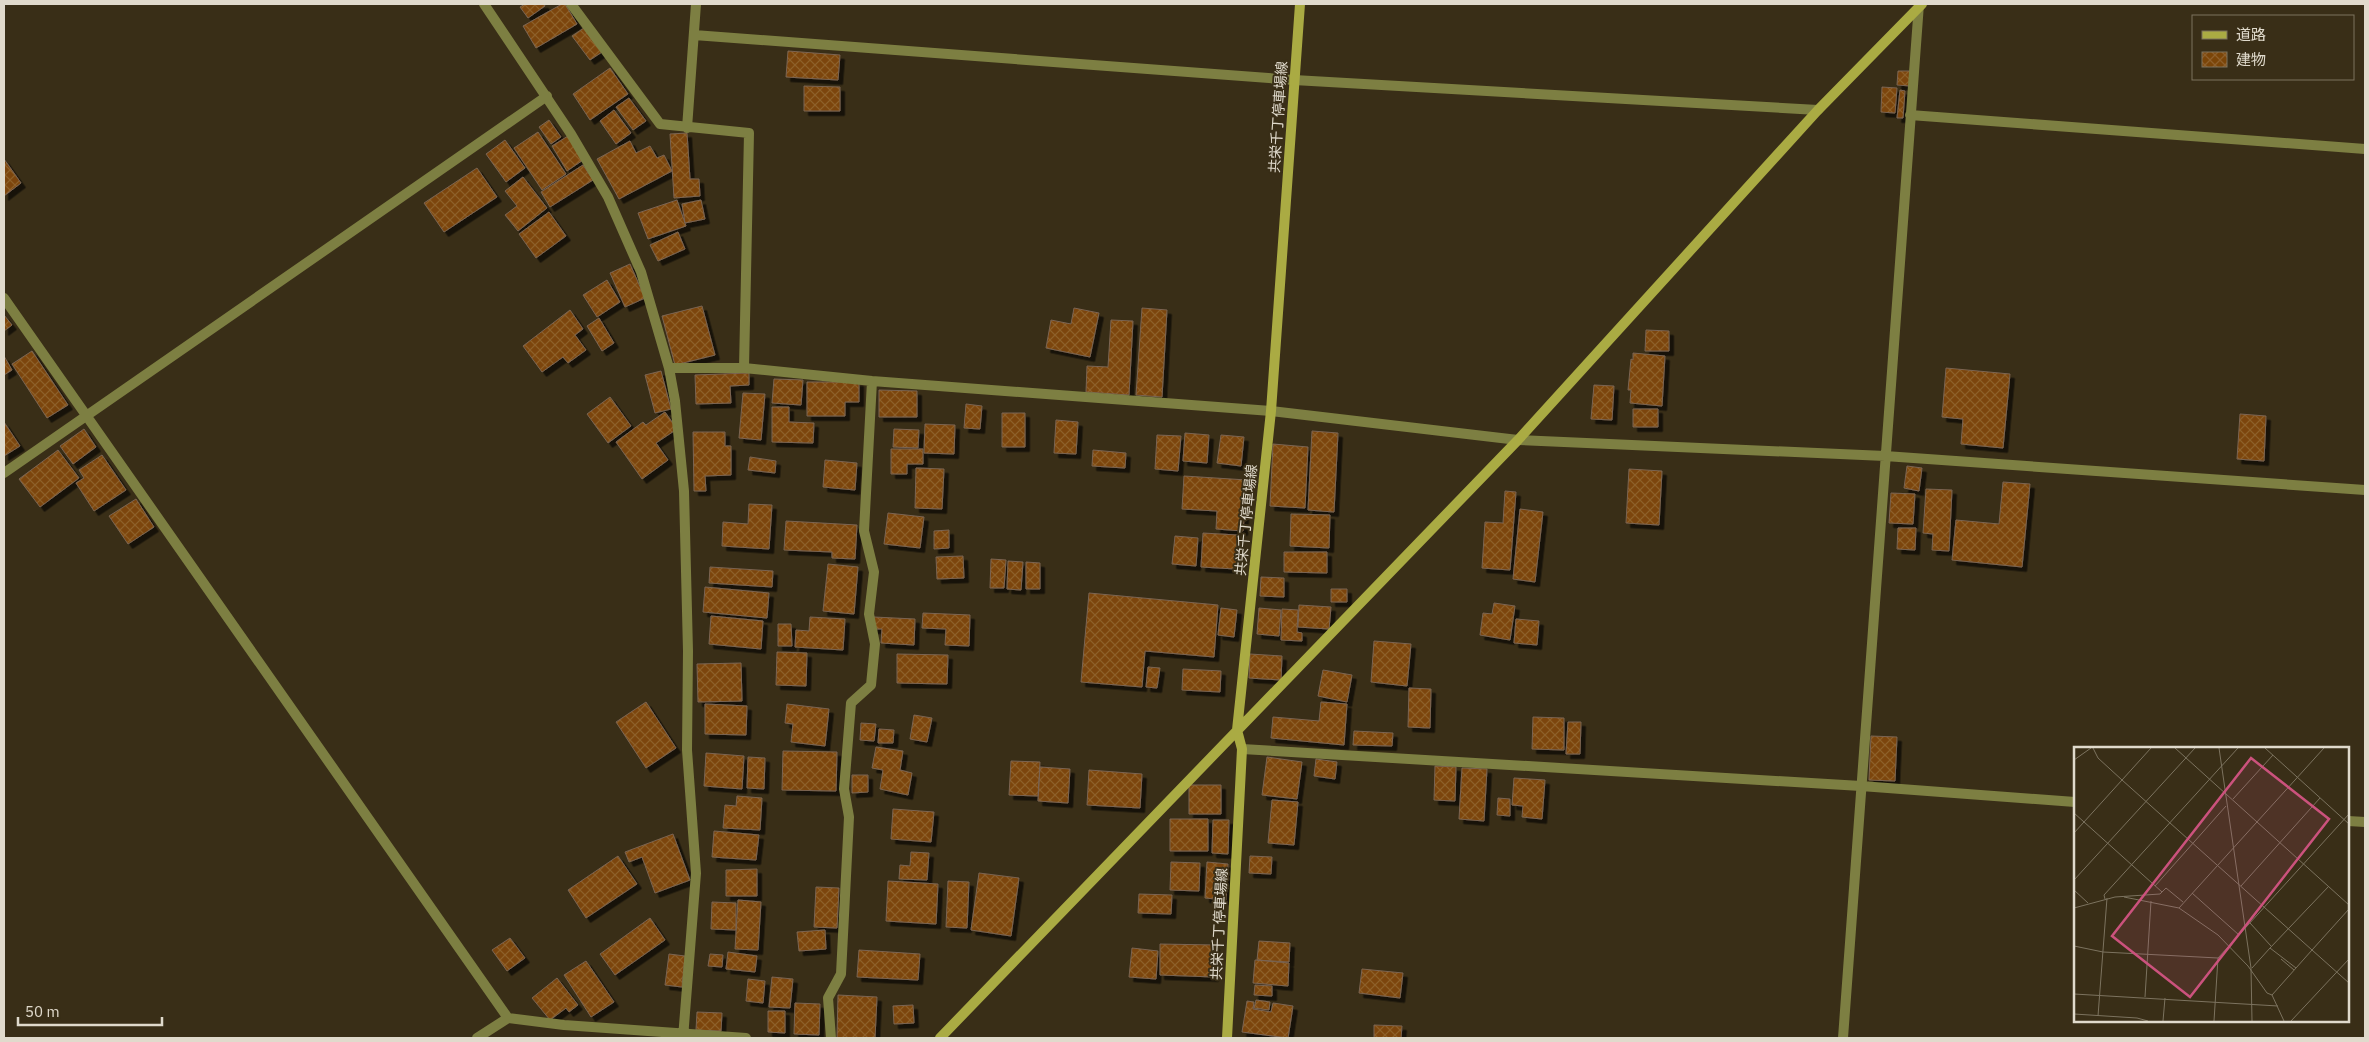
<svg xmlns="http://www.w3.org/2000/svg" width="2369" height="1042" viewBox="0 0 2369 1042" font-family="'IBM Plex Sans','Noto Sans JP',sans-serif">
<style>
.building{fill:url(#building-cross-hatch);stroke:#7b6452;filter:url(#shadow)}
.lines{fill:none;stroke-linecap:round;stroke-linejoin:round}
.street{stroke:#7d7f42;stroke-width:10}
.secondary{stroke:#aaab43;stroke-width:10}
.labels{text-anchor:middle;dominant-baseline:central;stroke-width:4;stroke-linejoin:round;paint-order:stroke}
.street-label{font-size:14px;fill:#e0dacc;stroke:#392e17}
.inset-road{fill:none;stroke:#7c735f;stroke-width:1}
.view{fill:#cb527d;fill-opacity:0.15;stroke:#cb527d;stroke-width:2.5}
.inset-edge{fill:none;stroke:#e0dacc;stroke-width:2.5}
</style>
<defs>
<pattern id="building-cross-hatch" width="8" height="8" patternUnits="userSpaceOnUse" patternTransform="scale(1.25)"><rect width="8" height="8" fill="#7b4508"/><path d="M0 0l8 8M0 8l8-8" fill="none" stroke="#8d5f2b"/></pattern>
<filter id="shadow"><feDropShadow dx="4.5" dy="4.5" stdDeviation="0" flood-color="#0009"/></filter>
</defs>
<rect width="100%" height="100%" fill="#392e17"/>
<path class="building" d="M525,4H544L545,6L528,18L520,7Z
M562,4H565L577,24L536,48L523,26Z
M584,28L602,52L590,60L572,36Z
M788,51L840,55L838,80L786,77Z
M610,68L628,94L590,120L573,94Z
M1898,71H1912L1911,86L1897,85Z
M804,86L840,87V111H804Z
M1882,87L1897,88L1895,113L1881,112Z
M1900,90L1905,91L1903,118H1897Z
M629,98L646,121L633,130L616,107Z
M614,110L631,133L616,144L600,121Z
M549,120L561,137L551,144L539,127Z
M538,132L566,174L542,190L514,148Z
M687,133L690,179H699L700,196L674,198L670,134Z
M568,136L583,160L567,171L552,146Z
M505,140L525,168L506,182L486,154Z
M630,141L636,153L650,146L657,158L664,155L672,171L619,199L597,159Z
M4,159L21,183L4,196Z
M583,165L593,180L550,207L541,192Z
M477,168L497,197L444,232L424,203Z
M523,177L547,208L518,231L505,215L517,206L505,191Z
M677,200L686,226L648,239L638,213Z
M701,200L705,219L685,223L682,204Z
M549,212L566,236L536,258L519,234Z
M678,232L685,249L658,261L650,245Z
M630,264L645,298L625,307L610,273Z
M607,280L620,302L597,317L583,295Z
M702,306L715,355L675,365L662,316Z
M1074,308L1099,313L1090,357L1046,348L1051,320L1071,324Z
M1142,308L1167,310L1162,397L1136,395Z
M570,310L583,329L575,335L586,350L568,363L563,357L542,372L523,346Z
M4,315L12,325L4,331Z
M599,318L614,343L602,351L587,326Z
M1111,320L1133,321L1129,395L1086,392L1087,366L1108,367Z
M1646,330L1669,331V351H1645Z
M32,351L68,405L47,418L12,364Z
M1633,353L1665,356L1662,406L1630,403L1631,390H1628L1631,359L1633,360Z
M4,356L12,370L4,375Z
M1946,368L2010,374L2003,448L1961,444L1963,419L1942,417Z
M661,371L671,409L655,413L645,375Z
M749,373V385L730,386L731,403L696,404L695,375Z
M774,379L803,380L801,405L772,403Z
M807,382H859V402H845V416H807Z
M1594,385L1614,386L1612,420L1591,419Z
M879,390L917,391V417H879Z
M743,393L765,394L761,440L739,438Z
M610,397L631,426L608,443L587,414Z
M966,404L982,406L980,429L964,428Z
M772,407H789V422L814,423L813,443L772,442Z
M1633,409H1658V427H1633Z
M665,412L677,429L656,443L668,460L642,479L616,442L643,422L646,425Z
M1002,413H1025V447H1002Z
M2240,414L2266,416L2264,461L2237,459Z
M1056,420L1078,422L1076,454L1054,453Z
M4,422L20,446L4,456Z
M925,424L955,425L954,454L924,453Z
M84,429L96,447L73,464L60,446Z
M894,429L919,430L918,448L893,447Z
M1312,431L1338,433L1334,512L1308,510Z
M693,432H725V446H731V475L705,476L706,491H694Z
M1185,433L1209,435L1207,463L1183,461Z
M1157,435L1181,436L1178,471L1155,469Z
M1221,435L1244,437L1241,466L1217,463Z
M1273,444L1308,447L1305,508L1270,506Z
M891,449H923V464H907V474H891Z
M58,450L79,478L40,507L19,479Z
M1093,450L1126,453L1125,468L1092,466Z
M102,455L126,490L94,511L76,483L84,478L79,470Z
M750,457L776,461L775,473L748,470Z
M825,460L857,463L855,490L823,487Z
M1907,466L1922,468L1919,491L1904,488Z
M916,468L944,469L942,509L915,508Z
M1629,469L1662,471L1659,525L1626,523Z
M1184,476L1247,480L1243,531L1216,529L1217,511L1182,509Z
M2003,482L2030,484L2022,567L1952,560L1956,520L1999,524Z
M1926,489L1952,490L1949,551L1932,550L1933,534L1923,533Z
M1505,491L1516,492L1510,570L1482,568L1485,522L1503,523Z
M1891,493L1915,494L1913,524L1889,523Z
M136,499L154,527L128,544L109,516Z
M749,504L772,505L769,549L722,546L723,522L748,524Z
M1520,509L1543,512L1535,582L1513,579Z
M888,513L924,517L920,548L884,544Z
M1291,514L1330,515L1329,548L1290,546Z
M786,521L857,525L855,559L832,558V552L784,550Z
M1898,528H1916L1915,550L1897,549Z
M949,530V548L934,549V531Z
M1203,533L1237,535L1236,569L1201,567Z
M1175,536L1198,538L1196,566L1172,564Z
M1284,552H1327V573L1284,572Z
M963,556L964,578L937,579L936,557Z
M991,559L1006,560L1004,588H990Z
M1008,561L1023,562L1021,590L1007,589Z
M1026,562L1040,563V589H1026Z
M828,564L858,567L854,614L823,611Z
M710,567L773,571L772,587L709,583Z
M1261,577L1284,578V597L1260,596Z
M705,587L769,593L767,618L703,612Z
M1331,589H1347V602H1331Z
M1089,593L1218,605L1214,657L1145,651L1142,687L1081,682Z
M1494,603L1515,606L1510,640L1480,635L1483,613L1492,614Z
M1299,605L1331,607L1329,629L1298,627Z
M1221,608L1237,610L1234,637L1218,635Z
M1259,608L1281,610L1279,636L1257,634Z
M1282,609L1298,610L1297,632L1302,633V641L1281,640Z
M923,613L970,615L969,646L945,645L946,629L922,628Z
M711,616L763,621L761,649L709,644Z
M810,617L845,619L843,650L795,647L796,630L809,631Z
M874,617L915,619L914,645L881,643L882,629H873Z
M1516,619L1539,621L1537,645L1514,643Z
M778,624H791L792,646H778Z
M1374,641L1411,644L1407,686L1371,682Z
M777,652L807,653L806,686L776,685Z
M897,654L948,655L947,684L897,683Z
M1250,654L1282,656L1281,680L1249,678Z
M741,663L742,701L698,702L697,664Z
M1148,667L1160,668L1157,688L1146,687Z
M1183,669L1221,671L1220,692L1182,690Z
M1323,670L1352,675L1347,702L1318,696Z
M1409,688L1431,689L1430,728L1408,727Z
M646,702L676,748L646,768L616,722Z
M1321,702L1347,704L1344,745L1271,738L1273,717L1319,721Z
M705,704L747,706L746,735L705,734Z
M787,704L829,709L825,746L791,742L793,724L785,723Z
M914,715L932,718L927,742L910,739Z
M1533,717L1564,718V750L1532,749Z
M1568,722H1581L1580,754H1566Z
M861,723L876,724L874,741L860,740Z
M879,729L894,730L893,743H878Z
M1354,731L1393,733L1392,746L1353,745Z
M1871,736L1897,737L1895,781L1869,780Z
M876,747L903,751L900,770L912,773L908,795L880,789L883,770L872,768Z
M783,751L837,752L836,791L782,790Z
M706,753L744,756L742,789L704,786Z
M748,757L765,758L764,789L747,788Z
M1267,757L1302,762L1297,799L1262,795Z
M1316,759L1337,762L1335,779L1314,776Z
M1011,761L1040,762L1038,796L1009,795Z
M1435,766L1456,767L1455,801L1434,800Z
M1040,767L1070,769L1068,803L1038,801Z
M1462,768L1487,769L1484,821L1459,819Z
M1089,770L1142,774L1140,808L1087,805Z
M852,775H868V792L852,793Z
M1514,778L1545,780L1542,819L1522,817L1523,806L1512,805Z
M1189,785H1221V814H1189Z
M737,796L762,798L760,830L723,828L725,805L736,806Z
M1498,798L1510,799V816L1497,815Z
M1272,800L1298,802L1294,845L1268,843Z
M893,809L934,812L931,842L891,839Z
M1170,819H1208V851H1170Z
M1213,820H1229L1228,854L1212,853Z
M714,831L759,835L756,860L712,857Z
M673,834L690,880L655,893L642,857L629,862L625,852Z
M911,852L929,853L927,880L899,879L900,865L910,866Z
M618,856L637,884L586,918L568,890Z
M1250,856L1272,857L1271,874L1249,873Z
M1171,862L1200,863L1199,891L1170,890Z
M1207,862L1228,864L1226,900L1205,898Z
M757,869V896H726V870Z
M979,873L1019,878L1011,936L971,930Z
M888,881L938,884L936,924L886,921Z
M948,881L969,882L967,928L946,927Z
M816,887L839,888L837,928L814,927Z
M1139,894L1172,895L1171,914L1138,913Z
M738,900L761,902L758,950L735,949Z
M712,902L736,903V930L711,929Z
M650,918L665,940L615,975L600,954Z
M825,930L826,949L799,951L797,932Z
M510,938L525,958L507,971L492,950Z
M1259,941L1290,943L1289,962L1257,960Z
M1160,944L1215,945L1214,977L1160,975Z
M1132,948L1158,951L1156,979L1129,977Z
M859,950L920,954L918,980L857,977Z
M728,952L757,956L755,972L726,969Z
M669,954L685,956L682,987L665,985Z
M710,954L723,955L722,967L708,966Z
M1255,960L1289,963L1288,986L1253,983Z
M586,961L614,1002L591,1017L564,975Z
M1362,969L1403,973L1400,998L1359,993Z
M772,977L793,979L790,1008L769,1007Z
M557,978L578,1005L569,1012L566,1008L550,1020L532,998Z
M748,979L765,981L763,1003L746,1001Z
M1255,985L1272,986V996L1254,995Z
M838,995L877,997L875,1038H837Z
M1256,1000L1270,1002L1269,1010L1254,1008Z
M1247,1001L1254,1002L1253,1009L1271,1012L1273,1003L1293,1006L1288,1038L1242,1032Z
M795,1003L820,1004L819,1035L794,1034Z
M913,1005L914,1023L894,1024L893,1006Z
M768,1011H785V1033L768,1032Z
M697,1012L722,1013L721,1031L696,1030Z
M1374,1025L1402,1026L1401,1038H1374Z"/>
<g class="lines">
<path class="street" d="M484,4L571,134L608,197L641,272L669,368L675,401L684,491L688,651L687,750L696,873L683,1038
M571,4L660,124L749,133L744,368
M694,35L1294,80L1818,110
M1910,115L2365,149
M687,128L696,4
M4,298L508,1018
M669,368H744L872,381L1271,411L1518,440L1885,456L2365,490
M4,473L547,96
M1242,749L1861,786L2075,802
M2348,821L2365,822
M477,1038L508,1018L564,1025L746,1038
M831,1038L828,998L841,974L849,817L844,789L851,703L871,685L875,644L869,614L874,572L864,531L872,381
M1843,1038L1919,4"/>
<path class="secondary" d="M940,1038L1518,440L1818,110L1922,4
M1227,1038L1242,749L1237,730L1271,411L1300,4"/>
</g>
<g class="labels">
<g class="street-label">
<text transform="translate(1278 117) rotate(-86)">共栄千丁停車場線</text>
<text transform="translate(1246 520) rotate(-84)">共栄千丁停車場線</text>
<text transform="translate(1219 924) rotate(-87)">共栄千丁停車場線</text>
</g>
</g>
<g transform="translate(2074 747)">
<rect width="275" height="275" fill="#392e17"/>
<path class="inset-road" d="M19,1L24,11L48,33L238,203L275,162M101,1L275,158M145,1L177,221L178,274M191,1L275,77M0,13L17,1M159,52L199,8M0,66L88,145M0,86L77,1M0,133L121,1M81,139L152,59M167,139L246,51M0,143L14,156M118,146L165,188M50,150L105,161L144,188L174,219L193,246L198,248L210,274M31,152L30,148L164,1M0,161L41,150L86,147L92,141L109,155M105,161L250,1M176,176L197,199M0,199L29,205L144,211M196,201L255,139M207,212L220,223M178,221L196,201L222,221M0,247L204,259M198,248L238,203L275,236M71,250L77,154M0,267L63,271L74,274M24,269L33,151M89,274L91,251M140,274L144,211L275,67M217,274L275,212"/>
<path class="view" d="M177,11L255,72L116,250L38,189Z"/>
<rect width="275" height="275" class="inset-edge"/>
</g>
<rect width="2369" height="1042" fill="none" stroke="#e0dacc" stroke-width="10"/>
<rect x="2192" y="15" width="162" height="65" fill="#392e17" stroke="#7c735f"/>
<rect x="2202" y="31" width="25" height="8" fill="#aaab43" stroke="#7c735f"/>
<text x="2236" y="40" font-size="15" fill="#e0dacc">道路</text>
<rect x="2202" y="52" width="25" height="15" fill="url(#building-cross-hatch)" stroke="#7c735f"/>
<text x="2236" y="65" font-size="15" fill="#e0dacc">建物</text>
<path d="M18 1017v8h144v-8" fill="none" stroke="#e0dacc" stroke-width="2.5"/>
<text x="25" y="1017" font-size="15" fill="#e0dacc" stroke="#392e17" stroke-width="4" paint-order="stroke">50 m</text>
</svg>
